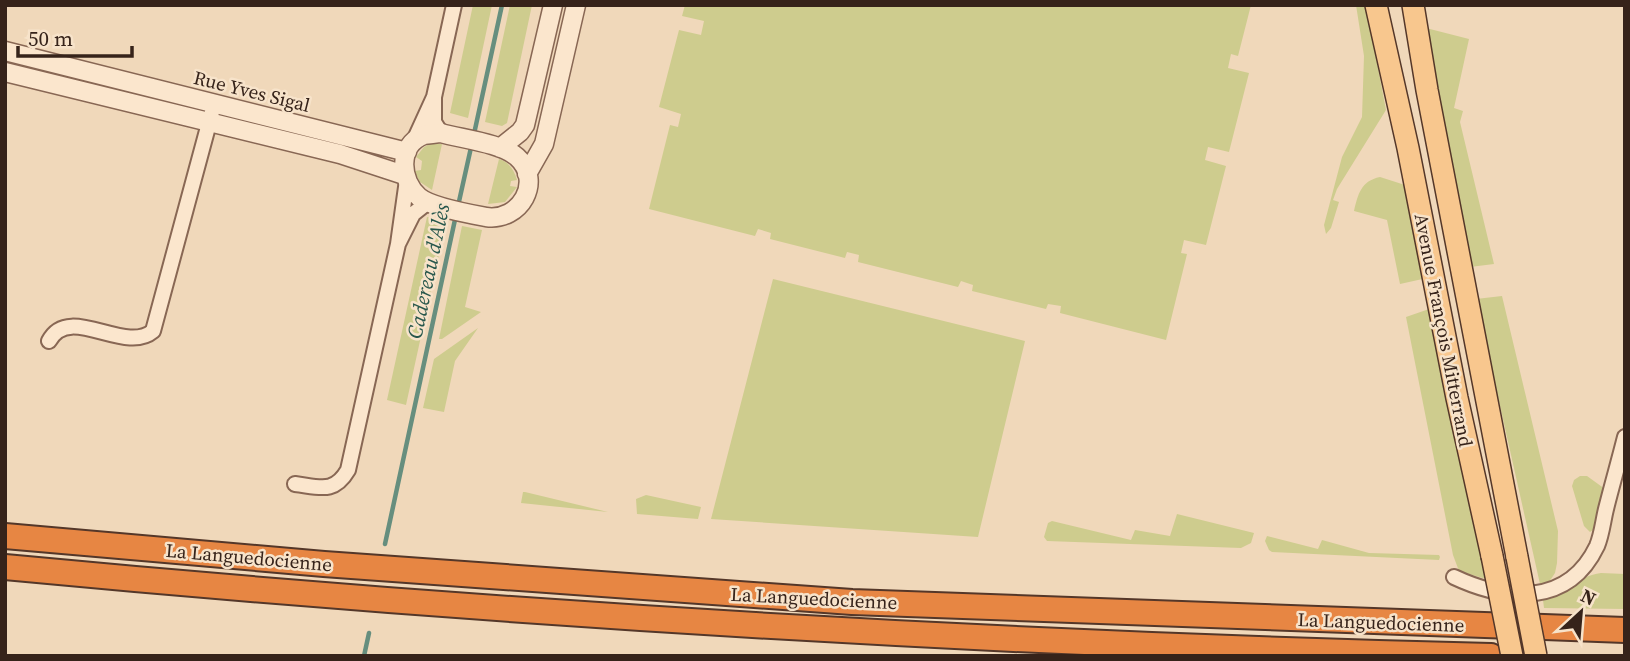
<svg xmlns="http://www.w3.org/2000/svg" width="1630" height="661" viewBox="0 0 1630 661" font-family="'Source Serif 4',serif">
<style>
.grass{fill:#cecc8e}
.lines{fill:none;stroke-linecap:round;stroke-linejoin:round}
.stream{stroke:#668e7e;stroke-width:4.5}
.minor-casing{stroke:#886754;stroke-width:18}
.tertiary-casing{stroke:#886754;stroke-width:21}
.primary-casing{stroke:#543729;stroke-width:24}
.motorway-casing{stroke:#543729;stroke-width:28}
.minor{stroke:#fbe6cd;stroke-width:14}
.tertiary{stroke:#fbe6cd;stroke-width:18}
.primary{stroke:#f8c78e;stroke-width:21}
.motorway{stroke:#e78643;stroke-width:24}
.primary-bridge-casing{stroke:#543729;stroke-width:24;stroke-linecap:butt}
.primary-bridge{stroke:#f8c78e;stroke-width:21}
.labels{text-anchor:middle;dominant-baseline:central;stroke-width:5;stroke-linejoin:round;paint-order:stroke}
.street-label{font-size:19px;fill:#36231a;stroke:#f7e3ca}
.water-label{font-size:21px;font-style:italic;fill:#28574c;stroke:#f7e3ca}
</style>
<rect width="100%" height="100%" fill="#f0d8ba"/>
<path class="grass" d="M473,5H492L468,118L450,113Z
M510,5H532L507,123L502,126L485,122Z
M685,5H1251L1238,56L1231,54L1228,68L1249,73L1229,152L1208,147L1205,160L1226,166L1206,245L1184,240L1181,253L1187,254L1166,340L1060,313L1061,306L1048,304L1046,309L972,291L973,285L961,281L958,287L858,262L859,255L847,252L845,258L770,239L771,233L758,229L755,236L649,209L670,125L678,127L681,114L659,107L679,30L701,35L704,21L682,16Z
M1356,5H1366L1386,110L1337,189L1333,200L1339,202L1331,228L1326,234L1324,225L1342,157L1362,117L1364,56Z
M1426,28L1469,39L1454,108L1463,111L1460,122L1494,264L1470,267Z
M430,144H442L432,190L420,182L414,171L421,170L422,161L416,157L424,147Z
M499,159C509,162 514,170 517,180L511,181L510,186L517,187L505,202L488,204Z
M1380,177L1405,185L1427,278L1400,284L1387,220L1354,211C1358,194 1361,181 1380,177Z
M427,217L446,222L406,405L387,400Z
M462,226L482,230L465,307L481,312L442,339H439Z
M773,279L1025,341L978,537L711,519Z
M1502,296L1558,531L1557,563L1555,573L1549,582L1540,584L1476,299Z
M1432,308L1486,579L1459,571L1453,555L1406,317Z
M478,328L455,361L444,412L423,408L434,359Z
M1580,476H1587L1605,489L1593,530L1590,532L1584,526L1572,486L1574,480Z
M523,492H525L608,512L521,503Z
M646,495L701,507L698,519L637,514L636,499Z
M1177,514L1254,533L1251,543L1241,548L1047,541L1044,537L1048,523L1052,521L1131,540L1135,530L1170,536Z
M1267,536L1318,549L1322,540L1369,553L1439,555L1440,557L1439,560L1272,552L1269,550L1265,541Z
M1601,573L1625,574V609L1544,608L1543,600C1564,592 1578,576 1601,573Z"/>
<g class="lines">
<path class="stream" d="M474,134L502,5
M458,206L472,143
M385,544L456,215
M364,656L369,633"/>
<g class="minor-casing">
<path id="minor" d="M434,97L454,5
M413,143L434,97V122L441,133
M407,180L398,244L413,214L428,202
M49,341C69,303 125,355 153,331L212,112
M295,484C320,487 334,494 348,470L398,244
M1454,577C1505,601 1568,607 1597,546C1602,534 1603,521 1606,509C1612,485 1619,461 1625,437"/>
</g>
<g class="tertiary-casing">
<path id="tertiary" d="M5,51L407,152
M5,72L340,154L404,175
M441,133C462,139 501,143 517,157C544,181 520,222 486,217C470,214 431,207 419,197C400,181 397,145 424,135C429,134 436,134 441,133Z
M500,148L520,132L525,125L553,5
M527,174L544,144L576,5"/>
</g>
<g class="primary-casing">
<path id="primary" d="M1376,5L1408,148L1457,398L1492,556
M1413,5L1427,90L1517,557"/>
</g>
<g class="motorway-casing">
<path id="motorway" d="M5,536L324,564L852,602L1625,630
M5,567C499,614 995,644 1491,656"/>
</g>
<use href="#minor" class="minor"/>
<use href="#tertiary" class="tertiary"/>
<use href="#primary" class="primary"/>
<use href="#motorway" class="motorway"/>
<g class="primary-bridge-casing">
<path id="primary-bridge" d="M1492,556L1512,656
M1517,557L1536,656"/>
</g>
<use href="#primary-bridge" class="primary-bridge"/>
</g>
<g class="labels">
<g class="street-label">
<text transform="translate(252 91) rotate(14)">Rue Yves Sigal</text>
<text transform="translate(1444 330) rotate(79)">Avenue François Mitterrand</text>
<text transform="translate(249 557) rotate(5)">La Languedocienne</text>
<text transform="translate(814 598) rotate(3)">La Languedocienne</text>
<text transform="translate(1381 622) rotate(2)">La Languedocienne</text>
</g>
<g class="water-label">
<text transform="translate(428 271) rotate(-78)">Cadereau d'Alès</text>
</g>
</g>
<rect width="1630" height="661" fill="none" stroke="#36231a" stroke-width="14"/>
<g transform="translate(1581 612) rotate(26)" stroke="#f7e3ca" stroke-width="5" paint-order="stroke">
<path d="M0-5L12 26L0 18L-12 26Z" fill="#36231a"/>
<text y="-10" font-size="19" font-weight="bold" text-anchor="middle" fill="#36231a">N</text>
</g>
<path d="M18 46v10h114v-10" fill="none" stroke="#36231a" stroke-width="3.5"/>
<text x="28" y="46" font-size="21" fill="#36231a" stroke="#f7e3ca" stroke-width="5" paint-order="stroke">50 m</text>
</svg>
